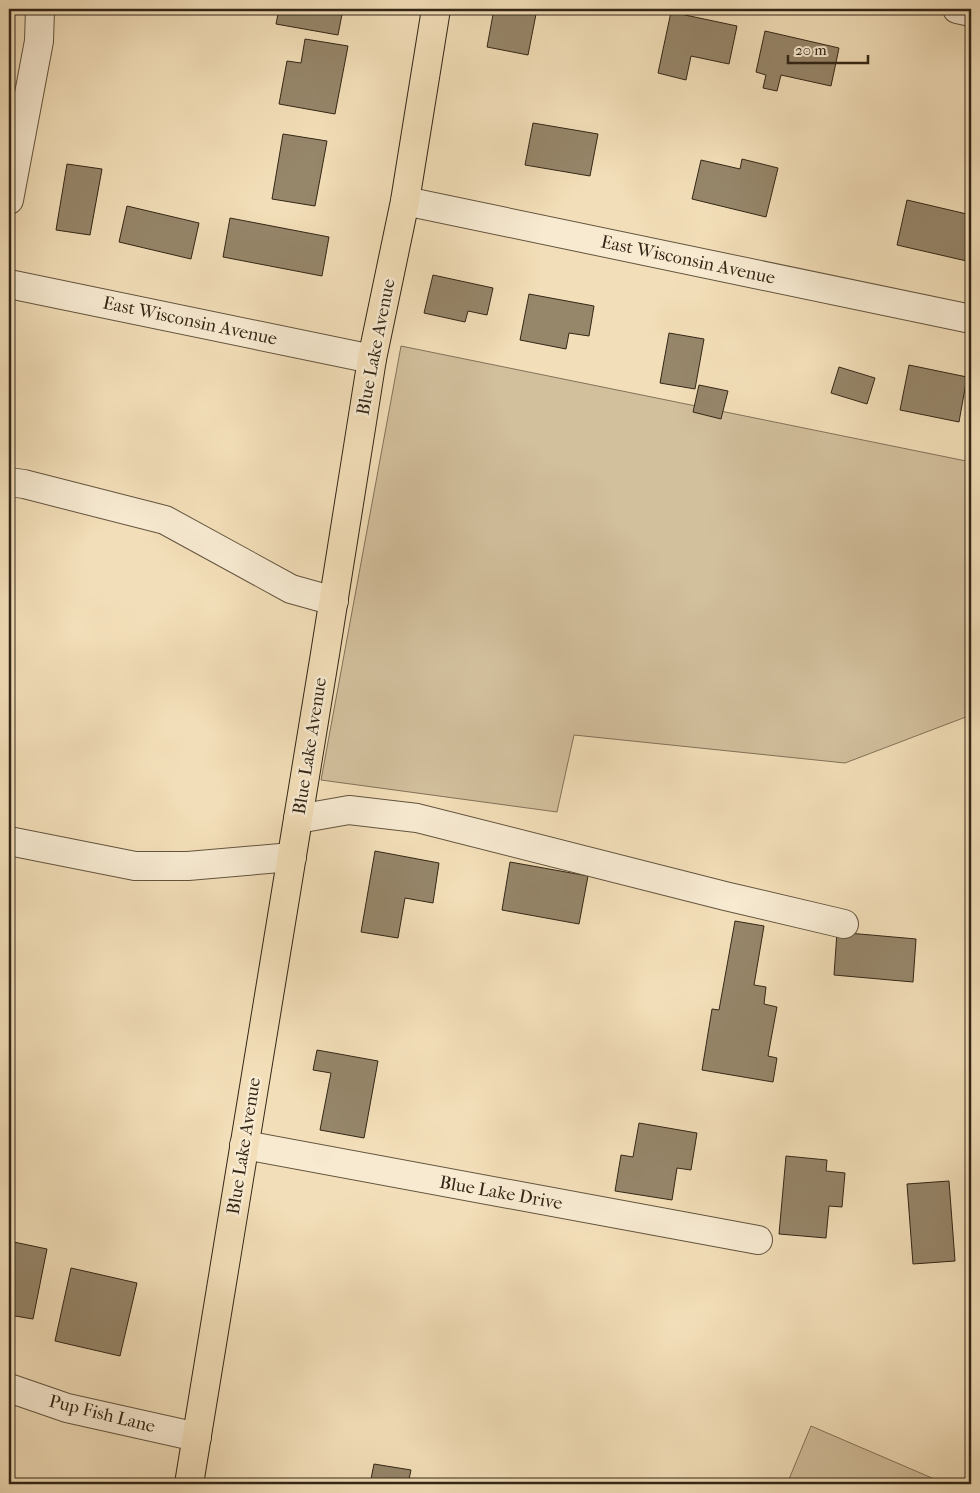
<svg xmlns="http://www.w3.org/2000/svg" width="980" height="1493" viewBox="0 0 980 1493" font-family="'IM FELL French Canon',serif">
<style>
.green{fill:#d2bf9c;stroke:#827259}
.building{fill:#96866a;stroke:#332616}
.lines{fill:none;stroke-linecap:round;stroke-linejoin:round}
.minor-casing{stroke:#63543e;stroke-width:30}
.major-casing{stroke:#332616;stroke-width:30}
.minor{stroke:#f7ead1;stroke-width:28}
.major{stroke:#f2deb8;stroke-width:28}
.labels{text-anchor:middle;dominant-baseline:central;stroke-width:5;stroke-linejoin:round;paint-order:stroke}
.street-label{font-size:18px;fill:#332616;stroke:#f7ead1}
</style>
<rect width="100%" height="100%" fill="#f2deb8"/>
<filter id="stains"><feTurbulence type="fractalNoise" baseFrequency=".004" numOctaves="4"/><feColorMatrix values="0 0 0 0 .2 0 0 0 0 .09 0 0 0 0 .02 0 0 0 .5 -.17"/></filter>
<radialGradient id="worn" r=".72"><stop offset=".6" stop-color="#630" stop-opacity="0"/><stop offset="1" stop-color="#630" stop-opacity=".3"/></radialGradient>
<path class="green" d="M401,346L971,462V715L845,763L574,735L557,812L321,780Z
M811,1426L946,1484H787Z"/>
<path class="building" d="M279,9H343L338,35L276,24Z
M494,9H537L528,55L487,47Z
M671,12L737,26L729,64L691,56L686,80L658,73Z
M765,31L839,48L831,86L781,75L777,91L763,88L766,75L756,72Z
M305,39L348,46L335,114L279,104L287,61L301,63Z
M533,123L598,134L590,176L525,165Z
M283,134L327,141L315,206L272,199Z
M742,159L778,168L766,217L692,199L701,160L740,169Z
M67,164L102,169L90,235L56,230Z
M907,200L971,215V262L897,245Z
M127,206L199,223L191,259L119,242Z
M230,218L329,237L322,276L223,257Z
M433,275L493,288L487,315L468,311L465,322L424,313Z
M529,294L594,306L589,336L569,333L566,349L520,340Z
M669,333L704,339L695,389L660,383Z
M909,365L967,377L959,422L900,410Z
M839,367L875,378L867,404L831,393Z
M699,385L728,391L721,419L693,412Z
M375,851L439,863L433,903L405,898L398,938L361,932Z
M510,862L588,876L579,924L502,910Z
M735,921L764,926L754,985L766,987L764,1004L777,1007L768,1056L777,1058L773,1082L702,1070L712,1009L719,1010Z
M837,932L916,939L913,982L834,975Z
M317,1050L378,1061L364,1138L320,1130L331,1073L313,1070Z
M639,1123L697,1133L691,1170L677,1168L672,1200L615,1191L621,1155L633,1157Z
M786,1156L827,1160L826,1171L845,1173L842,1207L829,1206L826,1238L779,1234Z
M949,1181L955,1261L913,1264L907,1184Z
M9,1234H10L9,1241L47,1249L33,1319L9,1315Z
M71,1268L137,1283L120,1356L55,1341Z
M374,1464L411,1470L408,1484H370Z"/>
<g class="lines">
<g class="minor-casing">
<path id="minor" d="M957,9L971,12
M9,200L39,41L40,9
M405,201L971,319
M9,284L372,359
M9,482L24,484L165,520L291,589L334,601
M298,819L349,810L417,818L725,896L844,924
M9,841L135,866H188L292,857
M244,1145L758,1240
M9,1388L67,1408L197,1437"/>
</g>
<g class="major-casing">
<path id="major" d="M189,1484L325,654L372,359L405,201L436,9"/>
</g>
<use href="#minor" class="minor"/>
<use href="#major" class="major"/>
</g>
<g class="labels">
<g class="street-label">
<text transform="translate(688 260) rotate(12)">East Wisconsin Avenue</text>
<text transform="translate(190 321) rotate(12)">East Wisconsin Avenue</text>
<text transform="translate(376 347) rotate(-79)">Blue Lake Avenue</text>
<text transform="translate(310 746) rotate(-81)">Blue Lake Avenue</text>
<text transform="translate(244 1146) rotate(-81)">Blue Lake Avenue</text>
<text transform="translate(501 1193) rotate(10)">Blue Lake Drive</text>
<text transform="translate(102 1414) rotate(14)">Pup Fish Lane</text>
</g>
</g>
<rect width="980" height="1493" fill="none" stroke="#f2deb8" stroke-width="30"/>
<rect x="10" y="10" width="960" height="1473" fill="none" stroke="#332616" stroke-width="2.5"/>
<rect x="15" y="15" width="950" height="1463" fill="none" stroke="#332616"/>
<path d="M788 55v8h80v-8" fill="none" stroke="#332616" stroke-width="2.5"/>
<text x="795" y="55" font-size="15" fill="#332616" stroke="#f7ead1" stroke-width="4" paint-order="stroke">20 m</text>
<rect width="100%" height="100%" filter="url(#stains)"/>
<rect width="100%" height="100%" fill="url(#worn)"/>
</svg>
